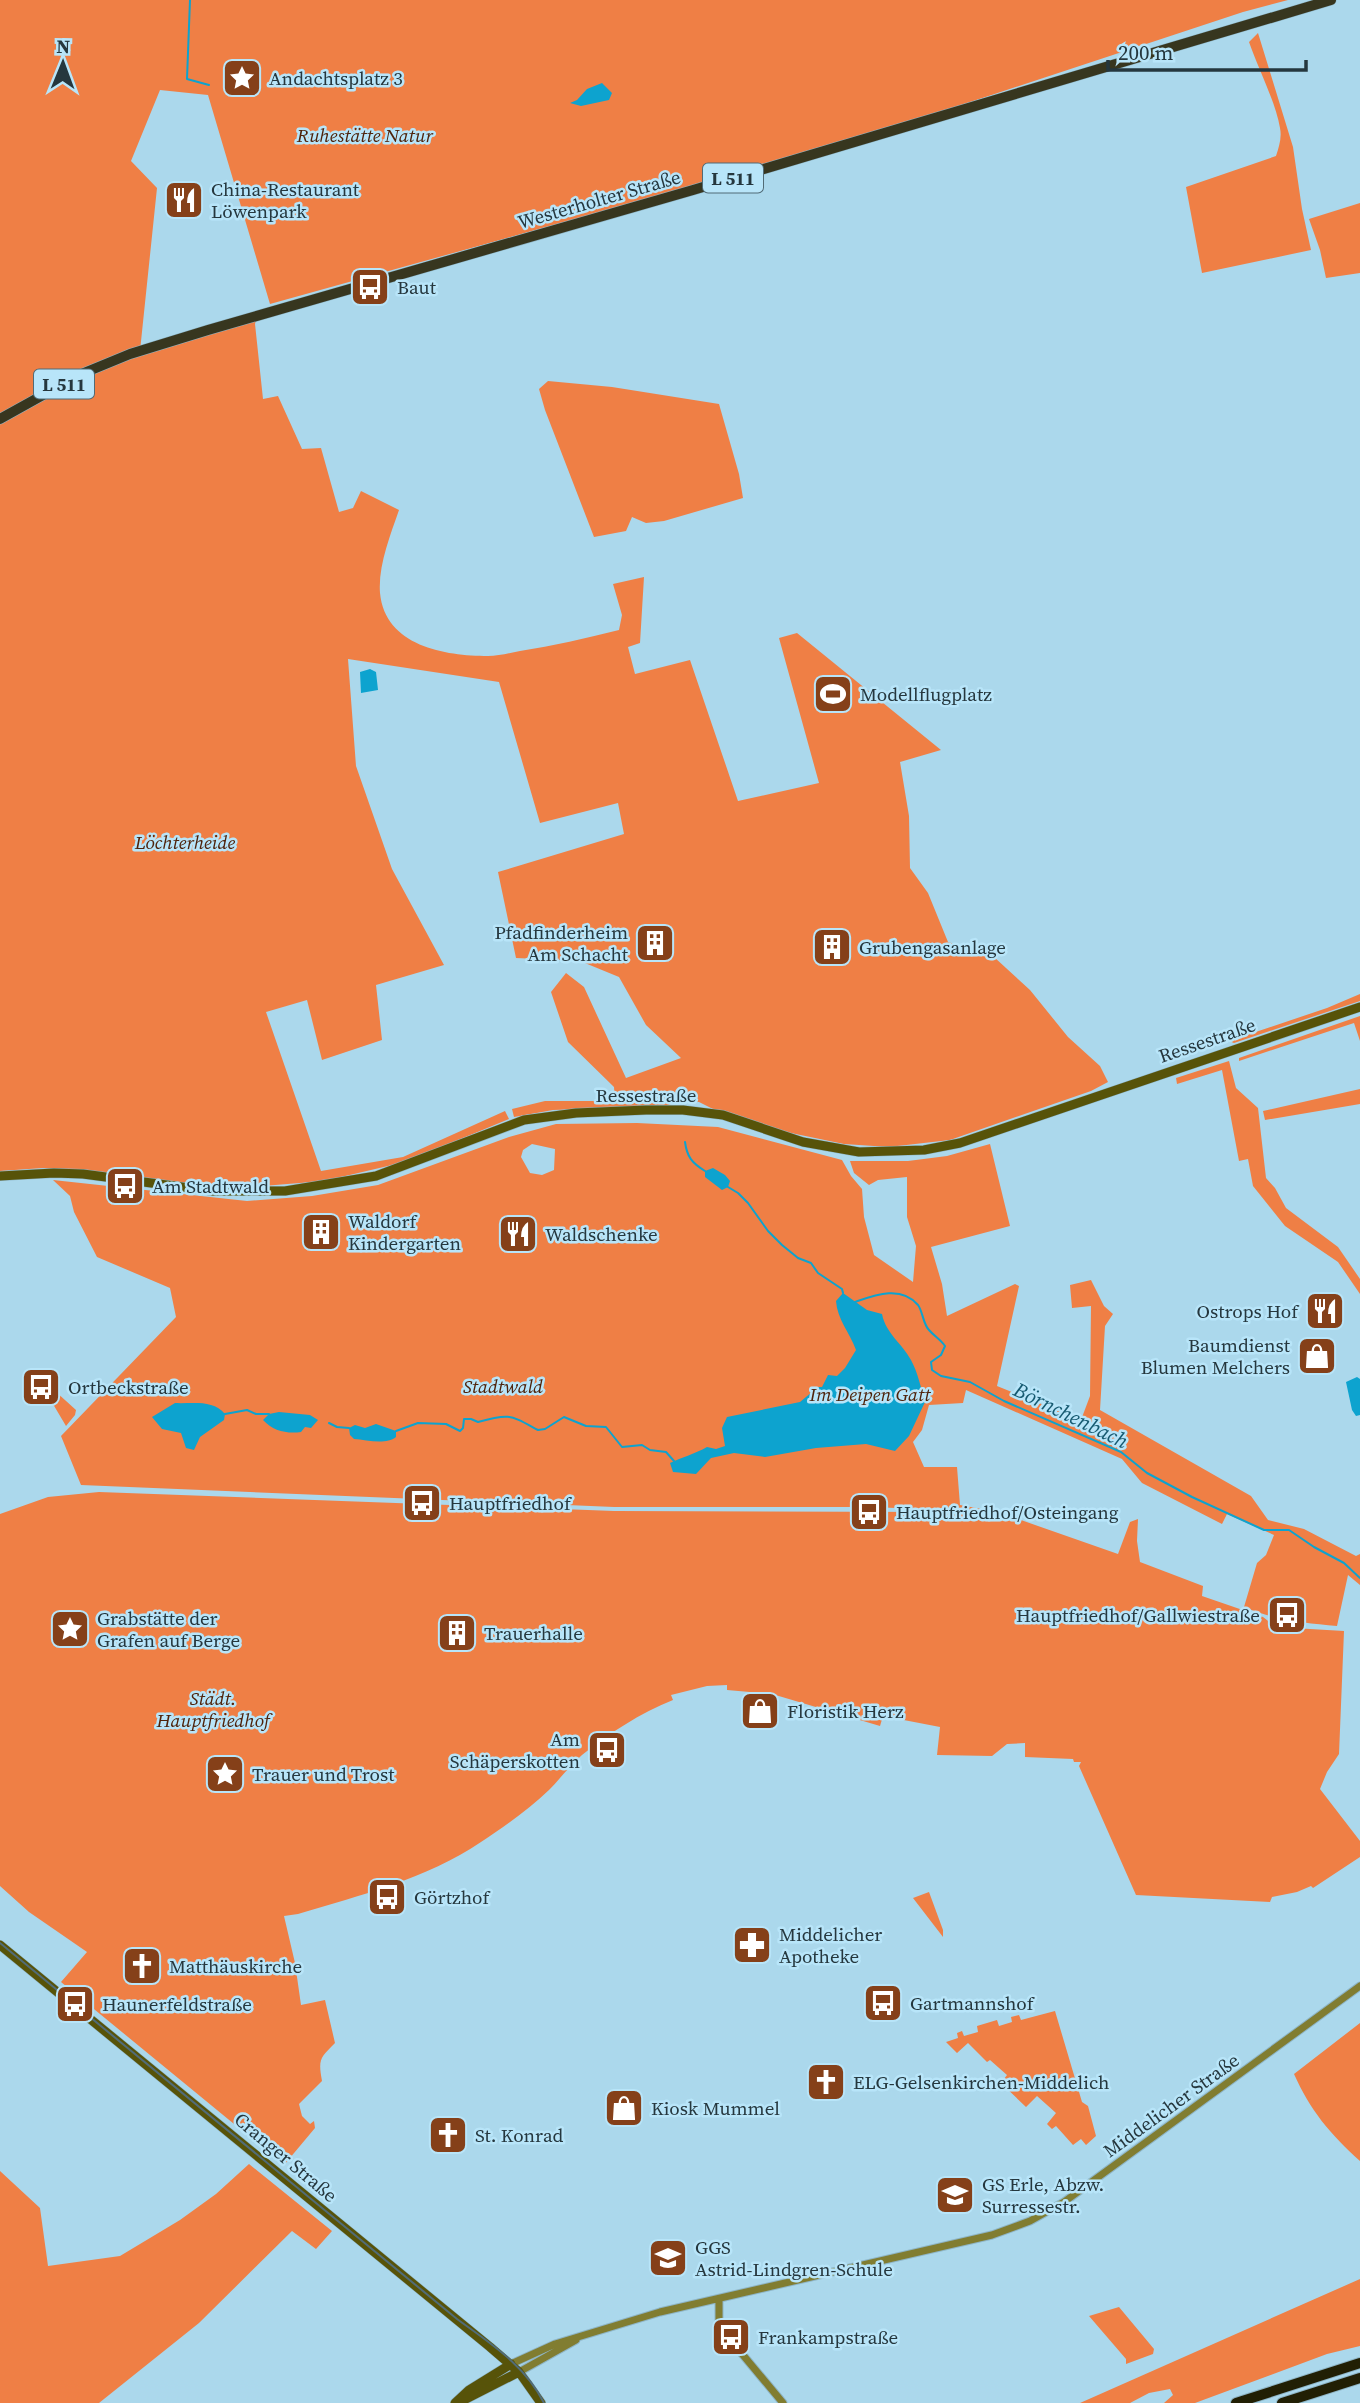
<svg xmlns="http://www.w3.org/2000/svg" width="1360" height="2403" viewBox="0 0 1360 2403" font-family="'Source Serif 4',serif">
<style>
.green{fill:#ef7f45;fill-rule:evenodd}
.water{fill:#0da3cf}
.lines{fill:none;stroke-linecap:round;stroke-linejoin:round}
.stream{stroke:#0da3cf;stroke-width:2}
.tertiary-casing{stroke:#8eb5c6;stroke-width:9}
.secondary-casing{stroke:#8eb5c6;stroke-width:10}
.primary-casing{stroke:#8eb5c6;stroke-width:11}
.motorway-casing{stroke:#8eb5c6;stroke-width:12}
.tertiary{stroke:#817d31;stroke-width:7}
.secondary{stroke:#575309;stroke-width:9}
.primary{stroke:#37361f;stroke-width:10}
.motorway{stroke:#211f04;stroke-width:10}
.tram{stroke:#516c78;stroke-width:2}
.labels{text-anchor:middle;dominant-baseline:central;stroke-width:5;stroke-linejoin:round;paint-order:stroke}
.shield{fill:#b8e5f9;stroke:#516b76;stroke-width:2}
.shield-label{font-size:18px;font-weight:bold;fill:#25373e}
.poi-label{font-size:19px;fill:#25373e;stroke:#b8e5f9;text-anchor:start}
.park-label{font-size:19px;font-style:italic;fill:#4e220a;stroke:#b8e5f9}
.street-label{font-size:19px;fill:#25373e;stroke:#b8e5f9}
.water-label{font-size:21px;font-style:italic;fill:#165a71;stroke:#b8e5f9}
</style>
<rect width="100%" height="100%" fill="#abd8ec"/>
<path class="green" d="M0,0H1288L1243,12L834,147L270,304L208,95L160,90L131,161L157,188L140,351L257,316L255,324L263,399L278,396L302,449L321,448L339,512L353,508L361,491L399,510C390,536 378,566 380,593C385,646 445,656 488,656C498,656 509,653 520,651C553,646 586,638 619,630L622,615L613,584L644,577L640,643L628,647L635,674L690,660L738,801L819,783L779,638L797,633L941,750L900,762L909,816L910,868L928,893L948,942L994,957L1030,990L1068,1037L1100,1066L1108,1082L1091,1091L950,1140L889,1147L844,1144L786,1132L715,1110L699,1102L680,1101L665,1106L553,1110L514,1117L512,1109L545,1101H615L614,1087L568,1042L551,992L566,973L584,987L626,1078L681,1058L646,1025L619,977L580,961L516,958L498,872L624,834L618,803L540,823L499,682L348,659L356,766L392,869L444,965L376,985L382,1040L322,1060L307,1000L266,1012L321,1171L403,1157L505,1111L509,1119L405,1162L324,1181L251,1187L160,1181L43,1168L0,1171Z
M1258,33L1293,147L1302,209L1311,250L1202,273L1186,187L1276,156C1279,147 1282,138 1280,128C1276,103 1258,68 1249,42Z
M1360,203V273L1326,278L1320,250L1309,219Z
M548,381L612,387L719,404L739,474L743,498L664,521L646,523L632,517L626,531L594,537L545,410L539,389Z
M1360,994V1001L1234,1043L1229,1041L1327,1008Z
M1360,1016V1041L1354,1023L1239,1061V1058Z
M1229,1061L1236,1088L1258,1108L1266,1178L1275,1188L1286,1208L1338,1247L1360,1279V1294L1338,1262L1285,1226L1253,1186L1248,1159L1239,1161L1222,1070L1177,1084L1176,1078Z
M1360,1089V1104L1265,1120L1263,1111Z
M637,1123L718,1127L842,1160L851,1176L862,1189L864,1217L874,1255L913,1282L916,1246L907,1217V1177L878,1180L869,1185L854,1173L850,1161H908L947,1156L990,1144L1010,1226L931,1247L942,1284L947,1316L1015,1284L1019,1286L997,1386L1081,1420L1090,1396L1091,1306L1072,1308L1070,1285L1091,1280L1104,1306L1113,1314L1105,1326L1100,1410L1251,1496L1268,1520L1304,1529L1356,1556L1360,1554V1585L1348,1575L1337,1626C1304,1623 1274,1620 1244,1607L1257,1563L1266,1555L1274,1535L1227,1514L1222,1524L1142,1483L1122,1459L966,1390L963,1403L929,1405L922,1430L913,1442L924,1467H957L960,1505L998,1512L1118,1554L1130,1522L1138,1519L1137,1541L1140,1562L1203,1586L1202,1596L1263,1617L1276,1627L1344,1631L1339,1754L1327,1772L1320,1789L1360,1841V1857L1313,1888L1311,1886L1297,1892L1272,1897L1270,1902L1136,1895L1079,1766L1081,1762H1074L1073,1759L1025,1757V1743L1007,1744L992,1756L937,1755L940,1727L883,1716L880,1726L772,1694L727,1690V1685L707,1686L671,1695L673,1700C640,1713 610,1733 582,1755C570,1765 560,1779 549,1790C529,1809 504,1827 481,1842C426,1879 361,1895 298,1914L284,1916L295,1963L301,2005L325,2000L335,2043C320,2058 318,2059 322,2081L299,2104L302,2116L310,2124L314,2121L315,2128L284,2165L61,1982L87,1952L29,1912L0,1886V1514L48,1497L99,1492L614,1511L941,1512L945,1510L871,1507H614L81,1485L61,1436L176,1317L170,1288L97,1257L74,1212L70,1196L53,1180L247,1201L312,1196L378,1185L509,1137L556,1124ZM532,1144L555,1149L554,1170L542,1175L530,1173L521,1157L523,1150Z
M34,1372L76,1410L75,1415L66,1426Z
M929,1892L943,1930V1937L913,1898Z
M1055,2011L1082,2102L1088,2106L1096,2136L1086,2145L1081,2139L1073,2145L1056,2126L1052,2129L1047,2124L1056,2113L1037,2096L1026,2107L1001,2083L1007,2075L990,2060L987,2062L968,2043L957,2053L946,2042L958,2038L957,2033L962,2031L964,2036L978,2032L977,2026L997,2020L999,2026L1012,2022L1011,2017L1019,2015L1021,2020Z
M1360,2023V2161C1330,2134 1310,2110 1294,2074Z
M249,2164L332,2231L316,2249L292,2231L199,2323L99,2403H0V2171L40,2208L48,2266L120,2256L180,2220L216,2194Z
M1360,2279V2346L1327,2354L1195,2403H1164L1173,2395L1170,2389L1149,2393L1130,2403H1080Z
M1119,2307L1154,2349L1153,2354L1126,2364V2359L1089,2316Z"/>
<path class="water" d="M602,83L612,93L609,100L581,106L570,103L577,100L587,89Z
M370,669L376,672L378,690L361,693L360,672Z
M713,1168L725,1175L730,1181L728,1187L722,1190L705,1177V1171Z
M843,1293L867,1310L882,1314C886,1334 902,1343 911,1360C918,1373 921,1388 925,1402L909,1436L895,1451L866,1444L816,1448L765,1457L734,1453L711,1458L696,1474L673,1472L670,1463C682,1457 695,1454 707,1447L716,1449L725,1446L722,1428L727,1417L800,1402L818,1387H822L828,1375L837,1376L845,1368L856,1350C850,1333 837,1319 836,1301Z
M1357,1377L1360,1379V1415L1356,1416L1352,1410L1346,1382Z
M175,1403C192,1404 213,1399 225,1414L224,1420L200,1437L194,1450L186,1448L181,1433L162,1429L152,1417Z
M279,1412L310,1415L318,1420L311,1428L305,1427L301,1432C287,1434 273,1431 263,1420L269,1414Z
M376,1424L396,1431V1437C386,1445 367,1440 354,1439L350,1435L349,1428L355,1425L365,1428Z"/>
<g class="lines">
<path class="stream" d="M190,0L187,79L209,85
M685,1142C687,1157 692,1163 705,1171
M728,1187L738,1193L748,1203L768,1231L782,1245L798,1258L811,1263L818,1273L842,1289L843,1293
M855,1302C875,1295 901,1285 918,1305C923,1312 923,1324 929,1330C934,1336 940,1339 945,1346L941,1355L931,1362L932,1370L941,1376L970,1382L1004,1401L1121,1452L1147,1473L1192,1497L1264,1530H1289L1314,1547L1344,1563L1360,1578
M225,1414L247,1410L256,1414H269
M329,1423L337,1427L349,1428
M396,1431L418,1423L446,1424L460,1431L463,1428L464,1419H471L478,1422C510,1413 510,1415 538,1430L545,1429L564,1417L586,1426L606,1427L622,1447L642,1445L650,1450L666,1452L674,1461"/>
<g class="tertiary-casing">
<path id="tertiary" d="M719,2299V2323L723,2331L783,2403
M511,2364L555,2344L660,2312L992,2235L1030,2221L1064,2202L1360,1986
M519,2372L576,2340"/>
</g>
<g class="secondary-casing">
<path id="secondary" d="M0,1176L54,1173L83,1174L212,1191H285L376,1176L524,1120L576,1113L646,1110H683L723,1115L803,1142L859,1152L924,1150L960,1143L1360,1007
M0,1945L490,2347L519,2372L541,2403
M460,2402L519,2372
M455,2403L469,2390L511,2364"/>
</g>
<g class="primary-casing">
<path id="primary" d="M0,419L79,375L130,354L208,330L693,190L1331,0"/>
</g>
<g class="motorway-casing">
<path id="motorway" d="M1236,2403L1360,2363
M1282,2403L1360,2378"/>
</g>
<use href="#tertiary" class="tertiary"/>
<use href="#secondary" class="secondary"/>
<use href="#primary" class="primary"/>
<use href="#motorway" class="motorway"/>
<path class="tram" d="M0,1943L457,2319C491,2344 525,2365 544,2403"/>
</g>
<defs>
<g id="sight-square" transform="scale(2.0125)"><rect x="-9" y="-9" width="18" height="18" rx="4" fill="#854019" stroke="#b8e5f9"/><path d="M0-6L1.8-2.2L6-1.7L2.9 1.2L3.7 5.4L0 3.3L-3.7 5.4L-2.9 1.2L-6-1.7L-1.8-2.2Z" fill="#fff"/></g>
<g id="restaurant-square" transform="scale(2.0125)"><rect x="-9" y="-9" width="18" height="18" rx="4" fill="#854019" stroke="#b8e5f9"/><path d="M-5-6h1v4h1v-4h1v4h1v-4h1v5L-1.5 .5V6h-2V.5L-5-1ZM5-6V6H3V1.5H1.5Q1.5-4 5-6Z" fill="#fff"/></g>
<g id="bus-square" transform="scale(2.0125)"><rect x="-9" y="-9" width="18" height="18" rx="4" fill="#854019" stroke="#b8e5f9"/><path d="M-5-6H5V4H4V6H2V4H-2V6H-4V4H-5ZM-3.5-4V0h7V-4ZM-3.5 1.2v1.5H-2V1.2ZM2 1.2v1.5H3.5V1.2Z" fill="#fff"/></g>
<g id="stadium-square" transform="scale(2.0125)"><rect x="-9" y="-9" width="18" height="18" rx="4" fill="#854019" stroke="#b8e5f9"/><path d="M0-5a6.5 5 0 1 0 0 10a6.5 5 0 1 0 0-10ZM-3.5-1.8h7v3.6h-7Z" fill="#fff"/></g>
<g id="building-square" transform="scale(2.0125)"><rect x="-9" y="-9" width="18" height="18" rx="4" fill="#854019" stroke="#b8e5f9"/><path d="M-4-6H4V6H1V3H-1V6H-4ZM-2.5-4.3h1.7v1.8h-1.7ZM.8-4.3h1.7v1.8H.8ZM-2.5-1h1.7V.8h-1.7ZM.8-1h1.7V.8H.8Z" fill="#fff"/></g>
<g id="shop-square" transform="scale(2.0125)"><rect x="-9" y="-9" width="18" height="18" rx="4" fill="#854019" stroke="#b8e5f9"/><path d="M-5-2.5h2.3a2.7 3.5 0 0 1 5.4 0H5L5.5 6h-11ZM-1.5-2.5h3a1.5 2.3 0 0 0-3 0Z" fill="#fff"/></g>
<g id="pharmacy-square" transform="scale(2.0125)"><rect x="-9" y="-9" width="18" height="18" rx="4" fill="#854019" stroke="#b8e5f9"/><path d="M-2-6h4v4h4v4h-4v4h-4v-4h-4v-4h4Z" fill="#fff"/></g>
<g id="church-square" transform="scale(2.0125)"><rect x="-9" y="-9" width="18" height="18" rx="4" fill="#854019" stroke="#b8e5f9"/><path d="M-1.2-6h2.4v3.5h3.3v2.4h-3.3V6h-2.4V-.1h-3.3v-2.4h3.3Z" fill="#fff"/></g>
<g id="school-square" transform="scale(2.0125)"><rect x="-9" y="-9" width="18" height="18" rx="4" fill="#854019" stroke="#b8e5f9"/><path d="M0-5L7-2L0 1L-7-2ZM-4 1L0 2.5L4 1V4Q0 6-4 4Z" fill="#fff"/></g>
</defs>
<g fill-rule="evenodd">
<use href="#sight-square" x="242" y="78"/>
<use href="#restaurant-square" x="184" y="200"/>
<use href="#bus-square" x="370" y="287"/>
<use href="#stadium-square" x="833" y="694"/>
<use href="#building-square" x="655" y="943"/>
<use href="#building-square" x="832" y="947"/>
<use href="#bus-square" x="125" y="1186"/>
<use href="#building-square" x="321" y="1232"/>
<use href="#restaurant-square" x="518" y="1234"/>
<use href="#restaurant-square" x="1325" y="1311"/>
<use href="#shop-square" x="1317" y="1356"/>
<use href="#bus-square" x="41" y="1387"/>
<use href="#bus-square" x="422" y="1503"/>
<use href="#bus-square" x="869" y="1512"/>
<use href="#bus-square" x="1287" y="1615"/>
<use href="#sight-square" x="70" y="1629"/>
<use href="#building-square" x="457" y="1633"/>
<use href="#shop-square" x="760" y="1711"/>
<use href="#bus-square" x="607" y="1750"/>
<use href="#sight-square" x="225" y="1774"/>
<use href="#bus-square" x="387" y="1897"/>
<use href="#pharmacy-square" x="752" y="1945"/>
<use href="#church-square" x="142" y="1966"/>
<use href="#bus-square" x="883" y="2003"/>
<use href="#bus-square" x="75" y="2004"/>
<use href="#church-square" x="826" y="2082"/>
<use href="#shop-square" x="624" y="2108"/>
<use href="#church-square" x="448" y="2135"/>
<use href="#school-square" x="955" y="2195"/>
<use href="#school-square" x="668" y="2258"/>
<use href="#bus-square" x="731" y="2337"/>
</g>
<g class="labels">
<g class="shield">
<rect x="703" y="163.5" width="60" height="29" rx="5"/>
<rect x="34" y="369.5" width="60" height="29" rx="5"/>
</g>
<g class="shield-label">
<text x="733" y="178">L 511</text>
<text x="64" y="384">L 511</text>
</g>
<g class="poi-label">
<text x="269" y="78">Andachtsplatz 3</text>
<text x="211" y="189">China-Restaurant<tspan x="211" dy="22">Löwenpark</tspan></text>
<text x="397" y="287">Baut</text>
<text x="860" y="694">Modellflugplatz</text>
<text x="628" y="932" text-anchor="end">Pfadfinderheim<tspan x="628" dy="22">Am Schacht</tspan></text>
<text x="859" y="947">Grubengasanlage</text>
<text x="152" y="1186">Am Stadtwald</text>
<text x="348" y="1221">Waldorf<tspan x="348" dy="22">Kindergarten</tspan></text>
<text x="545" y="1234">Waldschenke</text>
<text x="1298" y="1311" text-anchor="end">Ostrops Hof</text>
<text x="1290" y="1345" text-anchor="end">Baumdienst<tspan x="1290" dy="22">Blumen Melchers</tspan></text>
<text x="68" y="1387">Ortbeckstraße</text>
<text x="449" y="1503">Hauptfriedhof</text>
<text x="896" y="1512">Hauptfriedhof/Osteingang</text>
<text x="1260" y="1615" text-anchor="end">Hauptfriedhof/Gallwiestraße</text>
<text x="97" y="1618">Grabstätte der<tspan x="97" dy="22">Grafen auf Berge</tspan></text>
<text x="484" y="1633">Trauerhalle</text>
<text x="787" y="1711">Floristik Herz</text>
<text x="580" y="1739" text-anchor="end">Am<tspan x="580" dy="22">Schäperskotten</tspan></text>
<text x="252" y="1774">Trauer und Trost</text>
<text x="414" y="1897">Görtzhof</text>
<text x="779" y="1934">Middelicher<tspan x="779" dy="22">Apotheke</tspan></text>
<text x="169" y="1966">Matthäuskirche</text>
<text x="910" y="2003">Gartmannshof</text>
<text x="102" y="2004">Haunerfeldstraße</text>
<text x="853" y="2082">ELG-Gelsenkirchen-Middelich</text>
<text x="651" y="2108">Kiosk Mummel</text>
<text x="475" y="2135">St. Konrad</text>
<text x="982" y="2184">GS Erle, Abzw.<tspan x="982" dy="22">Surressestr.</tspan></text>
<text x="695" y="2247">GGS<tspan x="695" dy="22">Astrid-Lindgren-Schule</tspan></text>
<text x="758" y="2337">Frankampstraße</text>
</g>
<g class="park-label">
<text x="365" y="135">Ruhestätte Natur</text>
<text x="185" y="842">Löchterheide</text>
<text x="503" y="1386">Stadtwald</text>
<text x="870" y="1394">Im Deipen Gatt</text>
<text x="213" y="1698">Städt.<tspan x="213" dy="22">Hauptfriedhof</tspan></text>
</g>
<g class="street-label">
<text transform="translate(599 199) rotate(-16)">Westerholter Straße</text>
<text transform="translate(1207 1040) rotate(-19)">Ressestraße</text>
<text x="646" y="1095">Ressestraße</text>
<text transform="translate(1171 2105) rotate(-36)">Middelicher Straße</text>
<text transform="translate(286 2157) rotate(40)">Cranger Straße</text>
</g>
<g class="water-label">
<text transform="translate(1071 1415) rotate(26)">Börnchenbach</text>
</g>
</g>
<g transform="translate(63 63) rotate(1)" stroke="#b8e5f9" stroke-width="5" paint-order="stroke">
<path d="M0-5L12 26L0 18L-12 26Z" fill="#25373e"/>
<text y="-10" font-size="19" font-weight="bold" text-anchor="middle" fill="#25373e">N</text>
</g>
<path d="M1108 60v10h198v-10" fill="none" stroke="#25373e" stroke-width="3.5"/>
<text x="1118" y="60" font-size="21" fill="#25373e" stroke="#b8e5f9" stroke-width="5" paint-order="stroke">200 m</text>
</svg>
